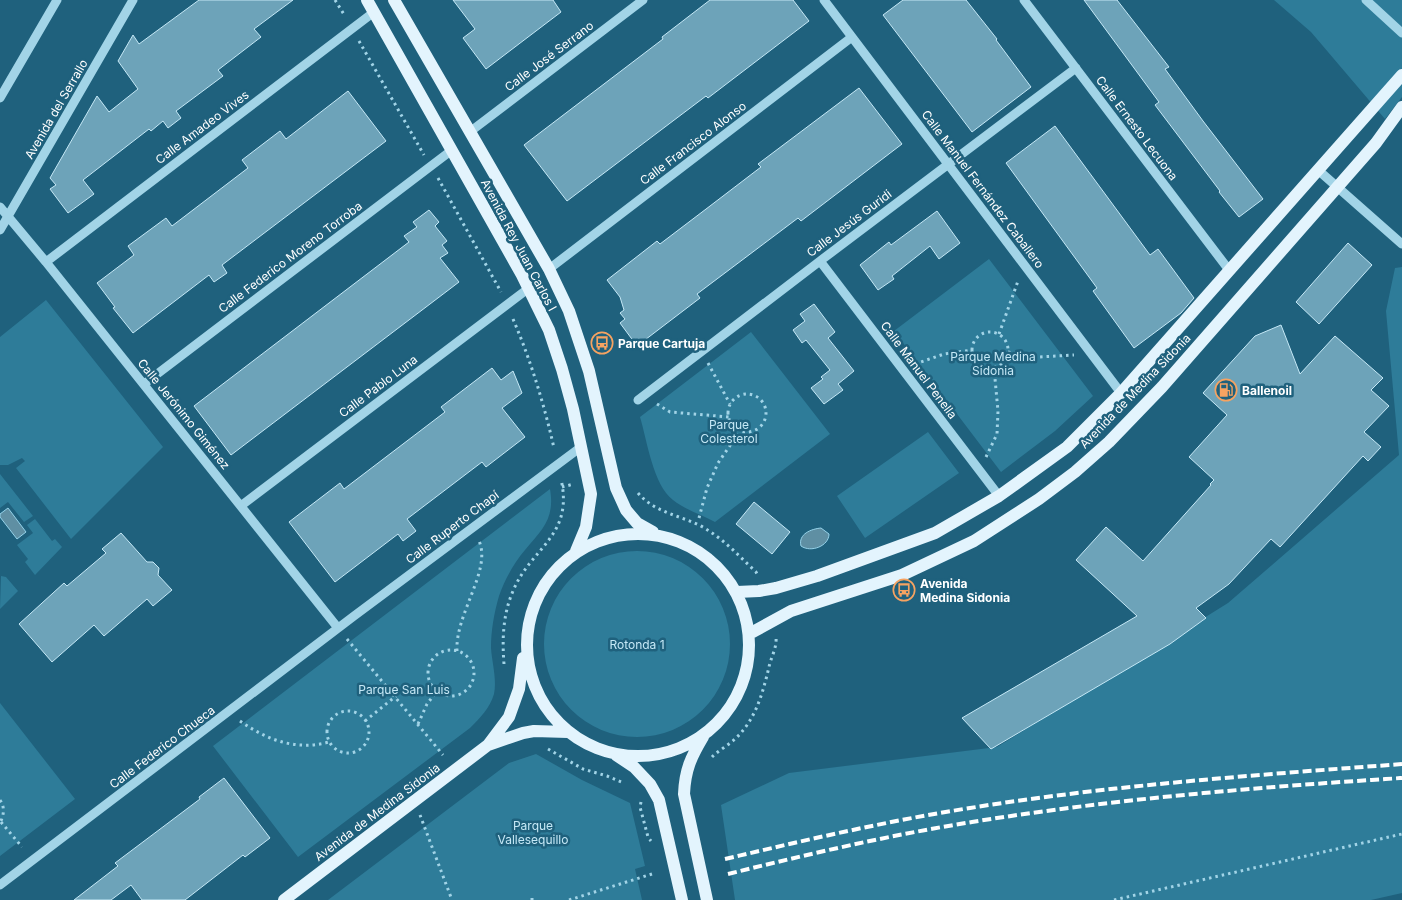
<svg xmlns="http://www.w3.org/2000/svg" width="1402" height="900" viewBox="0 0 1402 900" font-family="Inter,sans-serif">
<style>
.green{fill:#2e7c99}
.water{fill:#5f8fa3;stroke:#95d2e9}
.building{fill:#6da3b9;stroke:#c5e8f6}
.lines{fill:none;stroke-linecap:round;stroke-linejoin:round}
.path{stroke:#a2d4e7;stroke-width:3;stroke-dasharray:2.5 4;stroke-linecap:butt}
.minor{stroke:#a2d4e7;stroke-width:9}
.major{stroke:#e3f4fd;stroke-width:12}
.rail{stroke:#fff;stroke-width:4;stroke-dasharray:9 4;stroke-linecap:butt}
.labels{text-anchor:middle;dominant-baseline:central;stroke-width:5;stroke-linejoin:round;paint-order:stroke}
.street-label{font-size:12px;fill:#fff;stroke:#1f617d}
.poi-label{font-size:12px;font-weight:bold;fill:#fff;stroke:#1f617d;text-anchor:start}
.park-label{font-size:12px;fill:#c5e8f6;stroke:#1f617d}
</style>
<rect width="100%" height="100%" fill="#1f617d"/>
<path class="green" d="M1274,0H1402V97L1385,119L1311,32Z
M989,259L1093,396L1055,431L1001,472L894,331Z
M1402,267V893L1371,900H735L721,805L789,773L997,747L1228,603L1399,455L1386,311L1395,268Z
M46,300L163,447L71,539L16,468L25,461L22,458L8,465H0V337Z
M751,332L830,434L715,522C702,515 684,509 673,500C653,485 647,440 640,417Z
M928,432L959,473L865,538L837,496Z
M0,474L33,516L24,522L8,502L0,508Z
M550,489C555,518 543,529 525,550C514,563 505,579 499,596C494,613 491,631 491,648C492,663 497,679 494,694C490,708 480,718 470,728L298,857L213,746Z
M35,519L52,541L55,539L62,547L35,575L25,562L28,559L17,545L33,533L27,525Z
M544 644a93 93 0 1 1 186 0a93 93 0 1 1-186 0Z
M1,576L6,577L18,591L0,609Z
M0,703L75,799L0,856Z
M536,754L582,780L630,803L645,866L635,869L642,900H328L509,763Z"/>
<path class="water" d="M8,508L26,532L17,539L0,517V514Z
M821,528L829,534C829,546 811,553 801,546C798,534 811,529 821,528Z"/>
<path class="building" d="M199,0H293L254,29L261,37L218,70L223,76L176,111L181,118L168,128L163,121L151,131L149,129L83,180L94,194L68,213L50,189L56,185L50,178L97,96L109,112L138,89L118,61L133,35L139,44Z
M453,0H553L561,12L486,69L463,38L475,29Z
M710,0H793L809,21L708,98L706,96L567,201L524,145L663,39L662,37Z
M903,0H966L997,39L996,40L1031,87L972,132L883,15Z
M1084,0H1117L1169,67L1165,69L1203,121L1263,199L1239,217L1219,192L1220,191L1155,105L1159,102Z
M859,88L902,144L801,221L798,218L697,294L700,298L637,346L620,323L625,319L620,313L624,310L620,297L607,280L657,241L660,244L710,206L761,167L758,164Z
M348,91L386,141L222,265L227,273L214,282L209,275L133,333L113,308L115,307L97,283L134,255L128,246L166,218L172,226L248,168L242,160L280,131L286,139Z
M1055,126L1150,255L1158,249L1194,298L1181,313L1134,348L1093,291L1097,288L1006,163Z
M429,210L439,222L435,226L447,241L442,245L448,253L440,258L459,282L231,455L194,406L409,242L404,236L417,227L413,222Z
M937,211L960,243L939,259L930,246L892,276L894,279L878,290L860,265L889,242L891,245Z
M1348,243L1372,265L1319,324L1296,302Z
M814,304L835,332L828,338L854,371L838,384L843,390L824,404L811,388L823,379L821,377L830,370L806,340L802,343L793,330L805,321L800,314Z
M1281,325L1300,374L1335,336L1383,378L1371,390L1389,406L1364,432L1381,447L1368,461L1363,456L1280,547L1271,539L1229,584L1196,608L1206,618L1170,644L991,749L962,718L1137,616L1076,560L1106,527L1143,561L1211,485L1210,484L1214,480L1189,457L1227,415L1203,393L1255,336Z
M492,368L501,380L513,371L522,393L502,408L525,437L486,467L482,462L407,519L416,531L403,541L398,534L335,582L289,522L340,483L344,489L445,412L441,407Z
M754,502L790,532L772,554L736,524Z
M121,533L147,562H153L159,568L158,575L172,590L153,606L147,599L104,636L94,625L52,662L19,624L64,583L67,586L106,553L102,549Z
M224,778L270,838L245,857L243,855L185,900H142L131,885L111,900H74L118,866L115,863L200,799L199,797Z"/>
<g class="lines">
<path class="path" d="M335,0L345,16
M359,41L424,155
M438,178L501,292
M513,319C531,361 544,404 554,448
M972 350a18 18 0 1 1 36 0a18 18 0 1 1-36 0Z
M999,334L1018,281
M1008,352L1038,357L1074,355
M708,363L730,404
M915,364L944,354L972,350
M728 413a19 19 0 1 1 38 0a19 19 0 1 1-38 0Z
M657,404L670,412L729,417
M986,457L997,434L998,411L994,368
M562,487L574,484
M638,493C654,512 678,515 699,525C722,537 738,555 756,572L758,576
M699,518L707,488L718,463L740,431
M347,639L443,755
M428 673a23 23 0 1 1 46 0a23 23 0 1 1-46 0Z
M457,651C455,614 492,570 479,541
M504,664C502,639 503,614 513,591C531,547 574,537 561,479
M327 732a21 21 0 1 1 42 0a21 21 0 1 1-42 0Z
M240,721C267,740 296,751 329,742
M365,721L396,696
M418,724L427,704L437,691
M548,749L583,769L607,776L624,783
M712,757C719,750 729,745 736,738C756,719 763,692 769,667C771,657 777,648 776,637
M0,800C5,807 4,815 0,823
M641,802L640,807L648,837L651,841
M420,815L452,900
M1,822L22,847
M532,898V900
M569,900L652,874
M1114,900L1402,834"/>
<path class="minor" d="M824,0L1121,393
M1024,0L1229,270
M1366,0L1402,33
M0,98L57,0
M471,131L643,0
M1318,170L1402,244
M0,207L46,262L338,628
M0,230L133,0
M820,261L999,496
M46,262L374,12
M549,269L852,37
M144,384L452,150
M638,400L820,261L1076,68
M242,505L529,288
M0,885L354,616L581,447"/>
<path class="major" d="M367,0L522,275L549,330L562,369L573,409L591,494L586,527L576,551
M394,0L549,269L569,311L589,371L616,488L626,510L637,523L653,532
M527 645a111 111 0 1 1 222 0a111 111 0 1 1-222 0Z
M737,592L759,591L776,588L817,576L935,533L999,496L1067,447L1121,393L1402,75
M749,634L791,611L902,575L974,541L1039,499L1075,472L1109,442L1162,387L1376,143L1402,107
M703,737C691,757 685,770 684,794L707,900
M488,745L523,733L534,731L568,732
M616,755L634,767L650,784L659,800L682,900
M284,900L488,745L509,717L519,689L523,658"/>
<path class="rail" d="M725,859C806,840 887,821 970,808C1113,785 1257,775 1402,764
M728,874C809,854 890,835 972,822C1114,799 1258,787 1402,778"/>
</g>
<defs>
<g id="bus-ring" transform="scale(1.125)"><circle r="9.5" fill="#1f617d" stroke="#f6a361" stroke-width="1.5"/><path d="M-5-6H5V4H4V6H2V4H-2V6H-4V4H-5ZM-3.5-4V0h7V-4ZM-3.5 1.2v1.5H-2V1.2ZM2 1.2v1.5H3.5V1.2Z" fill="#f6a361"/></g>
<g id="fuel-ring" transform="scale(1.125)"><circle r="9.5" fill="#1f617d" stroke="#f6a361" stroke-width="1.5"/><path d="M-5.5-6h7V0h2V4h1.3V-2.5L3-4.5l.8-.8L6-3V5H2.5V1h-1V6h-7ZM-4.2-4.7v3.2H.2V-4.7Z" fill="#f6a361"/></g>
</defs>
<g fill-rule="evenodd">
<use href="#bus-ring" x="602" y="343"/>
<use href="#fuel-ring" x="1226" y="390"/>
<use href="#bus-ring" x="904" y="590"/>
</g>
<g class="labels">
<g class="street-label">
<text transform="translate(549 56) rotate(-37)">Calle José Serrano</text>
<text transform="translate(56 109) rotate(-60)">Avenida del Serrallo</text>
<text transform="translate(202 127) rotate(-37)">Calle Amadeo Vives</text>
<text transform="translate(1137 128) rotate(53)">Calle Ernesto Lecuona</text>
<text transform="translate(693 143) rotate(-37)">Calle Francisco Alonso</text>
<text transform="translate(983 189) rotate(53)">Calle Manuel Fernández Caballero</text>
<text transform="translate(849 223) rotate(-37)">Calle Jesús Guridi</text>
<text transform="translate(519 245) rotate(62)">Avenida Rey Juan Carlos I</text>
<text transform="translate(290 257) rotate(-37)">Calle Federico Moreno Torroba</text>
<text transform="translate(919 370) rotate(53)">Calle Manuel Penella</text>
<text transform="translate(378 386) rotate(-37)">Calle Pablo Luna</text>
<text transform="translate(1135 391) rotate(-46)">Avenida de Medina Sidonia</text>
<text transform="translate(184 414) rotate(51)">Calle Jerónimo Giménez</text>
<text transform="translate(452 527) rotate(-37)">Calle Ruperto Chapí</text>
<text transform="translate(162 747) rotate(-37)">Calle Federico Chueca</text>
<text transform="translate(377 812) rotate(-37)">Avenida de Medina Sidonia</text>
</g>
<g class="poi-label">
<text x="618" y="343">Parque Cartuja</text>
<text x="1242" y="390">Ballenoil</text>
<text x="920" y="583">Avenida<tspan x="920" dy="14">Medina Sidonia</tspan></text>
</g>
<g class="park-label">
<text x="993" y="356">Parque Medina<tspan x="993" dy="14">Sidonia</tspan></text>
<text x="729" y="424">Parque<tspan x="729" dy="14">Colesterol</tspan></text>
<text x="637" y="644">Rotonda 1</text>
<text x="404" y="689">Parque San Luis</text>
<text x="533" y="825">Parque<tspan x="533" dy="14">Vallesequillo</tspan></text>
</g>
</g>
</svg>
